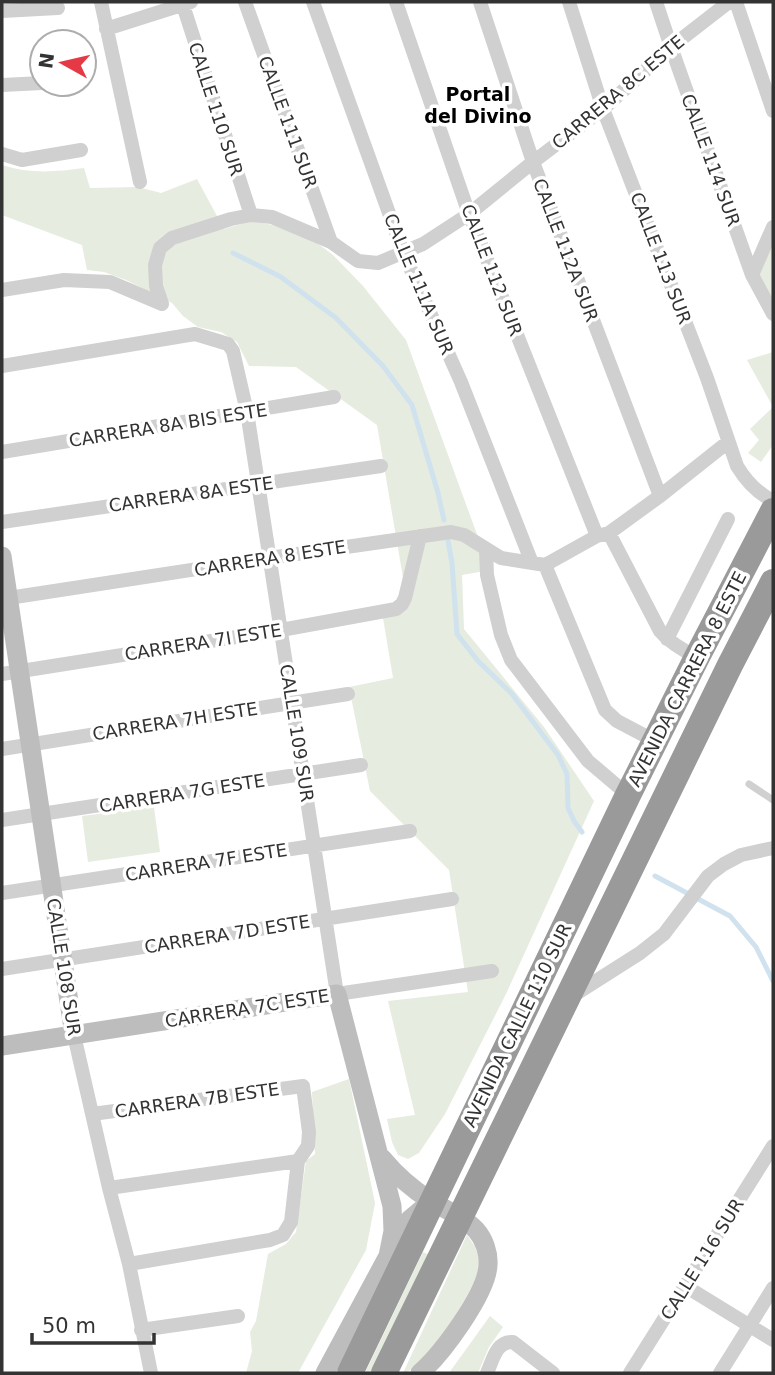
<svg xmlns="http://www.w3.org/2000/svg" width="775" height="1375" viewBox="0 0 775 1375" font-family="'DejaVu Sans',sans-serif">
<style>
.green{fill:#e6ecdf}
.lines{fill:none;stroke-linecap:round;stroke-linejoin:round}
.stream{stroke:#cfe2ee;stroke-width:5}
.lane{stroke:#d0d0d0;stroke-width:7}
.street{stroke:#d0d0d0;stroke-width:14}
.secondary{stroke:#bdbdbd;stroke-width:19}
.highway{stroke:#9a9a9a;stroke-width:26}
.labels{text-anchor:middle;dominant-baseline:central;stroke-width:7;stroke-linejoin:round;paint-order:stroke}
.street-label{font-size:18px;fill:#333;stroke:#fff}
.neighbourhood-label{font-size:19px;font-weight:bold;fill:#000;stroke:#fff}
</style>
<rect width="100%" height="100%" fill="#fff"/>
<path class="green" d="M2,165C29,174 56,172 84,168L90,188L138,187L161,193L197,179L224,229L251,221L273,225L307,236L332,254L363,286L406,340L490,570L462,575L464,629L544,727L594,801L506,994L445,1114L419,1153L408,1159L398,1155L392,1142L387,1119L415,1115L388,1001L468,992L449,870L370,791L349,687L393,678L381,606L407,601L377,425L296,367L249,366L237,342L221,332L198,327L183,316L172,303L126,280L104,272L87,270L82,245L2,215Z
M773,231V321L758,278Z
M773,352V445L761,462L748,453L759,440L750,429L773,407L747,360Z
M154,807L160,852L88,862L82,816Z
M349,1079L375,1203L366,1250L298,1373H246L252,1351L250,1332L256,1321L268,1254L286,1244L296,1232L306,1161L315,1154L312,1092Z
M467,1235C473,1243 480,1253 479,1265C477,1287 439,1341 423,1359C418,1364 412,1369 406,1373H403Z
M423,1252L432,1256L376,1373H365Z
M490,1316L503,1327L489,1347L478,1373H449Z"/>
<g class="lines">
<path class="stream" d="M233,253L281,277L336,318L383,366L412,405L438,493L444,520
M448,541L452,563L457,634L478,661L512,694L558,755L567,774L568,808L574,821L582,832
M655,876L730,916L756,947L773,981"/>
<path class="lane" d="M749,784L773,800"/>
<path class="street" d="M101,2L140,182
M182,2L251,215
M245,2L331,242
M313,2L403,252L461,382L532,563
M396,2L469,214L597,536
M480,2L533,162L660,496
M569,2L603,109L707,378L737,466C746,481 757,493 773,501
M656,2L671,47L752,275L773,314
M736,2L773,111
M2,11L58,8
M106,29L191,2
M2,85L42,83
M2,154L22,160L81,150
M752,275L773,227
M2,290L64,280L110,282L162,304
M162,304L156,286L155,265L160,248L172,238L231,219L251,215L272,217L331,242L358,261L378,263L423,244L469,214L533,162L603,109L671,47L729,2
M2,366L195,334L228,344L233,351L247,412L337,994L492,971
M2,452L334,397
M2,522L381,466
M609,533L660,631C670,643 682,650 697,657
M486,549L487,575L501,635L511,660L588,761L628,795
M545,565L605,710L617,721L655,741
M2,599L269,558L451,532L464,535L501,558L545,565L597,536L609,533L660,496L728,442
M667,639L728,519
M2,674L281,630L396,609L402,604L405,598L420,536
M2,749L348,694
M2,820L361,765
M2,893L410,831
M2,969L452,899
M574,995L640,953L664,934L708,876L724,864L741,855L773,848
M74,1035L109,1188L129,1264L151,1373
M92,1114L303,1086L309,1132L308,1146L298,1161L291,1222L283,1235L270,1240L129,1264
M109,1188L298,1161
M685,1286L773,1340
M141,1330L238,1316
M487,1373C493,1360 496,1341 513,1342L553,1373
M630,1373L773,1146
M720,1373L773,1288"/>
<path class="secondary" d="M2,556L74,1035
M2,1046L337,994L392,1206L393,1231L388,1256
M382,1158C396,1175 412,1189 431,1201C446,1210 464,1217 476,1230C484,1239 489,1253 488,1265C487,1293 442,1354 420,1373
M325,1373L402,1230L410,1219L428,1204"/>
<path class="highway" d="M350,1373L628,795L697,657L773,511
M384,1373L730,665L773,582"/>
</g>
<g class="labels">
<g class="street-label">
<text transform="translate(618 92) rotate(-40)">CARRERA 8C ESTE</text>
<text transform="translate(216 109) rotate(72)">CALLE 110 SUR</text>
<text transform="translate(288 122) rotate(70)">CALLE 111 SUR</text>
<text transform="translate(711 160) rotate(70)">CALLE 114 SUR</text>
<text transform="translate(566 250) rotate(69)">CALLE 112A SUR</text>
<text transform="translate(661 258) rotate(69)">CALLE 113 SUR</text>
<text transform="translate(492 270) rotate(69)">CALLE 112 SUR</text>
<text transform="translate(419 284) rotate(67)">CALLE 111A SUR</text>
<text transform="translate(168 425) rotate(-9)">CARRERA 8A BIS ESTE</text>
<text transform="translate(191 494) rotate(-8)">CARRERA 8A ESTE</text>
<text transform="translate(270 558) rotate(-9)">CARRERA 8 ESTE</text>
<text transform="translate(203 642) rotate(-9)">CARRERA 7I ESTE</text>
<text transform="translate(687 679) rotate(-63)">AVENIDA CARRERA 8 ESTE</text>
<text transform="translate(175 721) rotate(-9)">CARRERA 7H ESTE</text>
<text transform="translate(297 733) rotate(81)">CALLE 109 SUR</text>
<text transform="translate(182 793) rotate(-9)">CARRERA 7G ESTE</text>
<text transform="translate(206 862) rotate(-9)">CARRERA 7F ESTE</text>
<text transform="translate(227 934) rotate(-9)">CARRERA 7D ESTE</text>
<text transform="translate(64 967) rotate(81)">CALLE 108 SUR</text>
<text transform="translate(247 1008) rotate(-9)">CARRERA 7C ESTE</text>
<text transform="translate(517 1025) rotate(-64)">AVENIDA CALLE 110 SUR</text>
<text transform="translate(197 1100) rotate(-8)">CARRERA 7B ESTE</text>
<text transform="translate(702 1259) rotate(-58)">CALLE 116 SUR</text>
</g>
<g class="neighbourhood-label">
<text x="478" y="94">Portal<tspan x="478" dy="22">del Divino</tspan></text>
</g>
</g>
<rect width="775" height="1375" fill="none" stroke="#333333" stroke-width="7"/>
<g transform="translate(63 63) rotate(278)"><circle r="33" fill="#ffffff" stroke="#adadad" stroke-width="2"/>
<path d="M0-5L12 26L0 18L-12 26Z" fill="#e63946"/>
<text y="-10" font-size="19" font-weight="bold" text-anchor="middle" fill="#333333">N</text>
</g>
<path d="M32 1333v10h122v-10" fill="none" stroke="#333333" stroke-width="3.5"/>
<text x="42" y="1333" font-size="21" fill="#333333" stroke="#ffffff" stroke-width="5" paint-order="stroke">50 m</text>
</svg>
